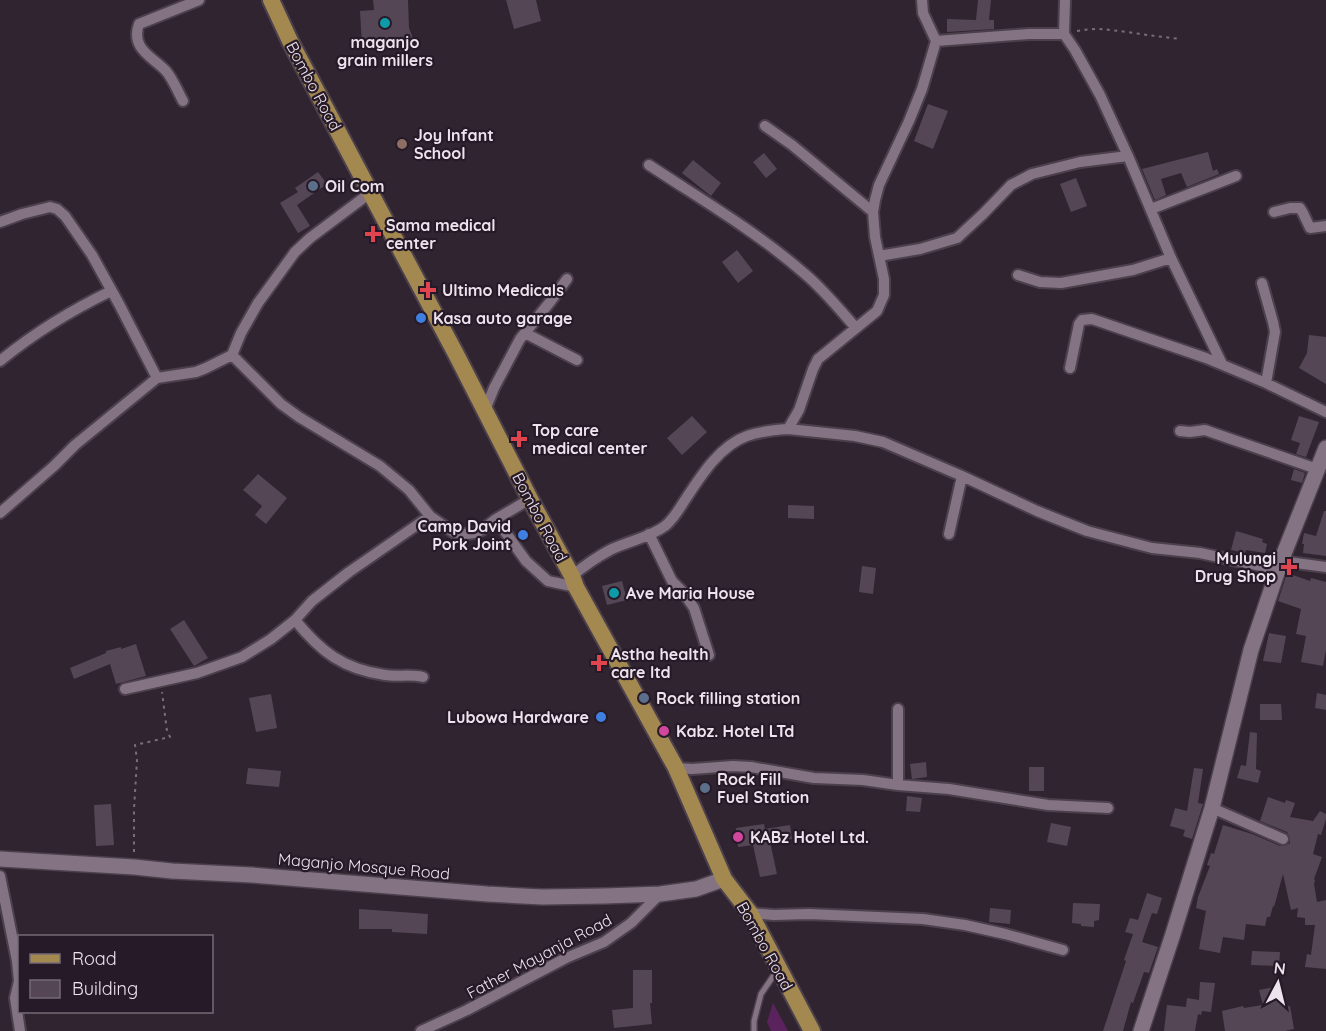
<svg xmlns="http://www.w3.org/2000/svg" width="1326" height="1031" viewBox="0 0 1326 1031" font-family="Quicksand,sans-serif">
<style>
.green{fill:#5b235d}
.building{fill:#554655}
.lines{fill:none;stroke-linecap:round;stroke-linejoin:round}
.lane-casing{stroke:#4c404c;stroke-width:8}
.street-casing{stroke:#4c404c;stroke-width:14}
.secondary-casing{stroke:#4c404c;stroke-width:18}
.primary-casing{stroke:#4c404c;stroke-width:20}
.path{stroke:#796e79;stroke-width:2;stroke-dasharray:3 4.5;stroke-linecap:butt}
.lane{stroke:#847383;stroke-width:5}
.street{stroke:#847383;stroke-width:10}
.secondary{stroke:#847383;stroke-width:15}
.primary{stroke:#a3894f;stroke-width:16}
.culture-dot{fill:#0f9aa8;stroke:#271a28;stroke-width:2}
.education-dot{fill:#8d6e63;stroke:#271a28;stroke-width:2}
.service-dot{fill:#5c6f8a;stroke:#271a28;stroke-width:2}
.health-dot{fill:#e0444e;stroke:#271a28;stroke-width:2}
.shop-dot{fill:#3f7fe0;stroke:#271a28;stroke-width:2}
.hotel-dot{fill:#d1479c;stroke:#271a28;stroke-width:2}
.labels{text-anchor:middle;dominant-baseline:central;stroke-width:4.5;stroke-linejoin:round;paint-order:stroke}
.poi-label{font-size:16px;font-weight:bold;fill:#ece3ec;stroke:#271a28;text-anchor:start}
.street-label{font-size:16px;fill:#ece3ec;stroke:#271a28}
</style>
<rect width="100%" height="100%" fill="#312431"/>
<path class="green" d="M773,1003L788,1031H771L767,1022Z"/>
<path class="building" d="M373,0H408L409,28L414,41L362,44L360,11L374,10Z
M506,0H536L541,21L514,29Z
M978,0H991L989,20H994V29L947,32V19L976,20Z
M928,104L948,111L933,149L914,141Z
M1208,152L1213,171L1217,169L1219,174L1187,187L1181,173L1161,179L1166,195L1155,200L1142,169Z
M764,153L777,169L766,178L753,162Z
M693,160L721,183L711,196L682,173Z
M318,172L327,184L297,205L310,226L298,233L280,203L298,192L295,188Z
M1076,178L1087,206L1071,212L1060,184Z
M737,250L753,271L738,283L722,262Z
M1309,335L1326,337V384L1299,368L1307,353Z
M692,416L707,432L682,455L667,438Z
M1299,416L1319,422L1306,457L1296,454L1300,443L1291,440Z
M1294,469L1305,473L1302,483L1291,480Z
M258,474L287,498L266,524L255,515L262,506L243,490Z
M788,505L814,506V519L788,518Z
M1324,511H1326V556L1303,553L1304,544H1302L1304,533L1316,536Z
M1236,531L1263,539L1262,542L1267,544L1265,553L1246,550L1245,553L1231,550Z
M862,566L876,568L873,594L859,592Z
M1287,573L1310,581L1311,578L1326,582V650L1323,666L1301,662L1306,636L1296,634L1301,609L1278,601Z
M622,581L627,600L607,605L602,586Z
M184,620L208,658L194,666L170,629Z
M1269,633L1286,636L1281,663L1263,661Z
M136,644L146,676L116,684L110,664L74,679L70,668L106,653V651L121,647V649Z
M1317,693L1326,695V710L1315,708Z
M271,694L277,728L256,732L249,698Z
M1260,704H1281L1282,720H1260Z
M1250,732L1257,733L1256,769L1261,771L1258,783L1237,778L1241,765L1246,766Z
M926,762L927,777L912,779L910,764Z
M1029,767H1044V791H1029Z
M248,768L281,771L279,787L246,784Z
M1194,768L1203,769L1198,803L1203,804L1192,839L1183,836L1185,830L1170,826L1175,808L1187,811Z
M907,796L922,798L920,812L906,811Z
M1268,797L1285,803L1286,800L1295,803L1290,817L1313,821L1320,811L1326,814V819L1321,835L1318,834L1313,854L1322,857L1314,879L1315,880L1314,884L1317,902L1326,900V969L1305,967L1307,954L1311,955L1315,925H1305V918L1297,917L1298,908L1291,910L1283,874L1274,907L1273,906L1270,917H1267L1265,926L1246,924L1244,940L1223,937L1220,953L1199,949L1206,911L1196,908L1198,897L1210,866L1207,865L1211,853L1214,854L1223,825L1252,834L1280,846H1284L1290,843V838L1287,832L1260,821Z
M111,804L114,845L96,846L94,805Z
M1051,823L1071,827L1067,846L1047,842Z
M764,824L765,829L790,825L792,839L770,842L777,874L760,877L753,845L738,847L736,828Z
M1147,893L1162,898L1157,914L1152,913L1142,942L1158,947L1149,973L1144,972L1133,1003L1131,1002L1123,1031H1103L1126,961L1124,960L1133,934L1125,932L1130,918L1138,920Z
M1073,903L1100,904L1099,920L1094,921V927L1081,926V924L1072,923Z
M990,908L1011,910L1010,924L989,922Z
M359,909L428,914L427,934L392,932V929H359Z
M1252,951L1280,952L1279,966L1251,965Z
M633,970H652V1003H650L652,1024L614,1028L612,1010L633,1008Z
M1200,982L1215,983L1211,1012L1202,1011L1201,1015L1198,1014L1195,1031H1164L1167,1005L1186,1007L1187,998L1199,1000Z
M1274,987L1278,1002L1283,1001L1284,1007L1290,1006L1294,1029L1285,1031H1225L1222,1011L1243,1006L1244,1008L1263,1005L1259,990Z"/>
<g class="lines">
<g class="lane-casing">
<path id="lane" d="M754,1031V1021L761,994L776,972"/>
</g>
<g class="street-casing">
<path id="street" d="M922,0L923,13L936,41L1029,34H1064
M1065,0L1064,34L1075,50L1100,95L1128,156L1171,258L1222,364
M183,101C178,92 173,79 166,71C153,57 130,49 139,24L199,0
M765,126L792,145L873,212
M649,165C702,200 757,232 805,274C824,290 840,310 856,328
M1151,209L1236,176
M1274,212L1290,208H1300L1303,213L1310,228L1326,226
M0,222L22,214L50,207L57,209L65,216L92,255L119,304L157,378
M879,256L920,249L957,238L983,214L1011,185L1032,174L1080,162L1128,156
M1018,275L1040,282L1061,283L1133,270L1171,258
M1262,283L1273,322L1275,332L1266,383
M525,333L577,360
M232,355L281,404L299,417L380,466L409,490L430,516L453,532L466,534L474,533L482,530L496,519L530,499
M0,361C34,333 72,310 111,291
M1070,368L1079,324L1082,320L1092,319L1206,358L1266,383L1326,412
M485,410L494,388L520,339L550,302L567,279
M788,429L855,436L883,442L962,476L1037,511L1087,531L1152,548L1200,553L1279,570
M1180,431L1190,432L1205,430L1317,469
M0,513L54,466L75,445L157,378L196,372L206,368L232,355L241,333L258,303L295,252L310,238L370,193
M496,519L526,561L548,581L576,587
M649,534L672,581L683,592L694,608L709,655
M949,534L962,476
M1281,561L1326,567
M572,576C584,566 597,557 610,550C628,541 649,538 665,526C675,518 680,507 687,497C702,474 721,445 747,436C761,431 774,430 788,429L799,410L813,369L818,359L877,311L884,295V279L875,237L873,212L875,200L879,185L909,121L922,89L936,41
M295,620C321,652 343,669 385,675C398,677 410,674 423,677
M125,689L197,673L242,657L271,639L295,620L312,601L349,572L430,516
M898,709V785
M676,768L692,769L733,766L751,767L814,778L863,780L898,785L949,789L1048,805L1108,808
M1212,808L1283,839
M0,876L17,961L19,981L15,998L20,1031
M750,913L774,915L809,914L923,919L965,925L1005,934L1063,950
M421,1031L467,1010L566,958L604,942L631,923L660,894"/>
</g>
<g class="secondary-casing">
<path id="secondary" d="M0,859L134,867L172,871L252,875L487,894L542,897L605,896L660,894L696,889L724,879
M1141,1031L1172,937L1212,808L1251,650L1281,561L1326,448"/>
</g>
<g class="primary-casing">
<path id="primary" d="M271,0L290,41L457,356L530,499L572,576L576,587L676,768L724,879L750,913L812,1031"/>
</g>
<path class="path" d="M1077,31C1099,27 1107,30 1128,32C1146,35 1163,37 1181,39
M134,852V809L137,760L135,745L170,737L167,731L162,692"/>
<use href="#lane" class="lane"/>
<use href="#street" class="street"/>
<use href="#secondary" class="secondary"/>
<use href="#primary" class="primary"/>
</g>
<g class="culture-dot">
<circle cx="385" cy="23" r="6"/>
<circle cx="614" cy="593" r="6"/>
</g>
<circle class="education-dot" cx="402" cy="144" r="6"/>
<g class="service-dot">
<circle cx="313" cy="186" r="6"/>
<circle cx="644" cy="698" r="6"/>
<circle cx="705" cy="788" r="6"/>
</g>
<g class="health-dot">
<path d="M370 225h6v6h6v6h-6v6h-6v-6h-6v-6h6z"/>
<path d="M425 281h6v6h6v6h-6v6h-6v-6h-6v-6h6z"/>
<path d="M516 430h6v6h6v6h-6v6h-6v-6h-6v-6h6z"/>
<path d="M1286 558h6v6h6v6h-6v6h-6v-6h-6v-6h6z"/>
<path d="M596 654h6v6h6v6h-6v6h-6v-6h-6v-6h6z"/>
</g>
<g class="shop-dot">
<circle cx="421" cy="318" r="6"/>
<circle cx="523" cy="535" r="6"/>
<circle cx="601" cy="717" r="6"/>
</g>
<g class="hotel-dot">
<circle cx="664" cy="731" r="6"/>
<circle cx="738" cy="837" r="6"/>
</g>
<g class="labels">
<g class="poi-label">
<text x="385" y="42" text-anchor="middle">maganjo<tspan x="385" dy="18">grain millers</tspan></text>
<text x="414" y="135">Joy Infant<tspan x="414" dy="18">School</tspan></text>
<text x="325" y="186">Oil Com</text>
<text x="386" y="225">Sama medical<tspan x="386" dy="18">center</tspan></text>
<text x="442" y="290">Ultimo Medicals</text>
<text x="433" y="318">Kasa auto garage</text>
<text x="532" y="430">Top care<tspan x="532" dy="18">medical center</tspan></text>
<text x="511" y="526" text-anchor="end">Camp David<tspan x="511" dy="18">Pork Joint</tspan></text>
<text x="1276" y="558" text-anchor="end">Mulungi<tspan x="1276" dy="18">Drug Shop</tspan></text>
<text x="626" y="593">Ave Maria House</text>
<text x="611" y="654">Astha health<tspan x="611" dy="18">care ltd</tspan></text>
<text x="656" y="698">Rock filling station</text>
<text x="589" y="717" text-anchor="end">Lubowa Hardware</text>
<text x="676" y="731">Kabz. Hotel LTd</text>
<text x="717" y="779">Rock Fill<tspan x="717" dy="18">Fuel Station</tspan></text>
<text x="750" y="837">KABz Hotel Ltd.</text>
</g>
<g class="street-label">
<text transform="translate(314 86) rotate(62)">Bombo Road</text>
<text transform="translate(540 517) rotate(62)">Bombo Road</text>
<text transform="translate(364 866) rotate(5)">Maganjo Mosque Road</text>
<text transform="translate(765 946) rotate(61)">Bombo Road</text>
<text transform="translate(539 956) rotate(-28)">Father Mayanja Road</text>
</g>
</g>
<rect x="18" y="935" width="195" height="78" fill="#271a28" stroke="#766a76" stroke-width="1.5"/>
<rect x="30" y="954" width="30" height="9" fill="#a3894f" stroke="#766a76" stroke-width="1.5"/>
<text x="72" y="965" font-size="18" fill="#ece3ec">Road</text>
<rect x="30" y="980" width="30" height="18" fill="#554655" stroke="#766a76" stroke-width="1.5"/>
<text x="72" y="995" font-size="18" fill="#ece3ec">Building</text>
<g transform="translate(1278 983) rotate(7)" stroke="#271a28" stroke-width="4.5" paint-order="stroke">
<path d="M0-4.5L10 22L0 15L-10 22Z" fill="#ece3ec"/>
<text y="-9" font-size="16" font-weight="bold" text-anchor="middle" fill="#ece3ec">N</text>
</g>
</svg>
